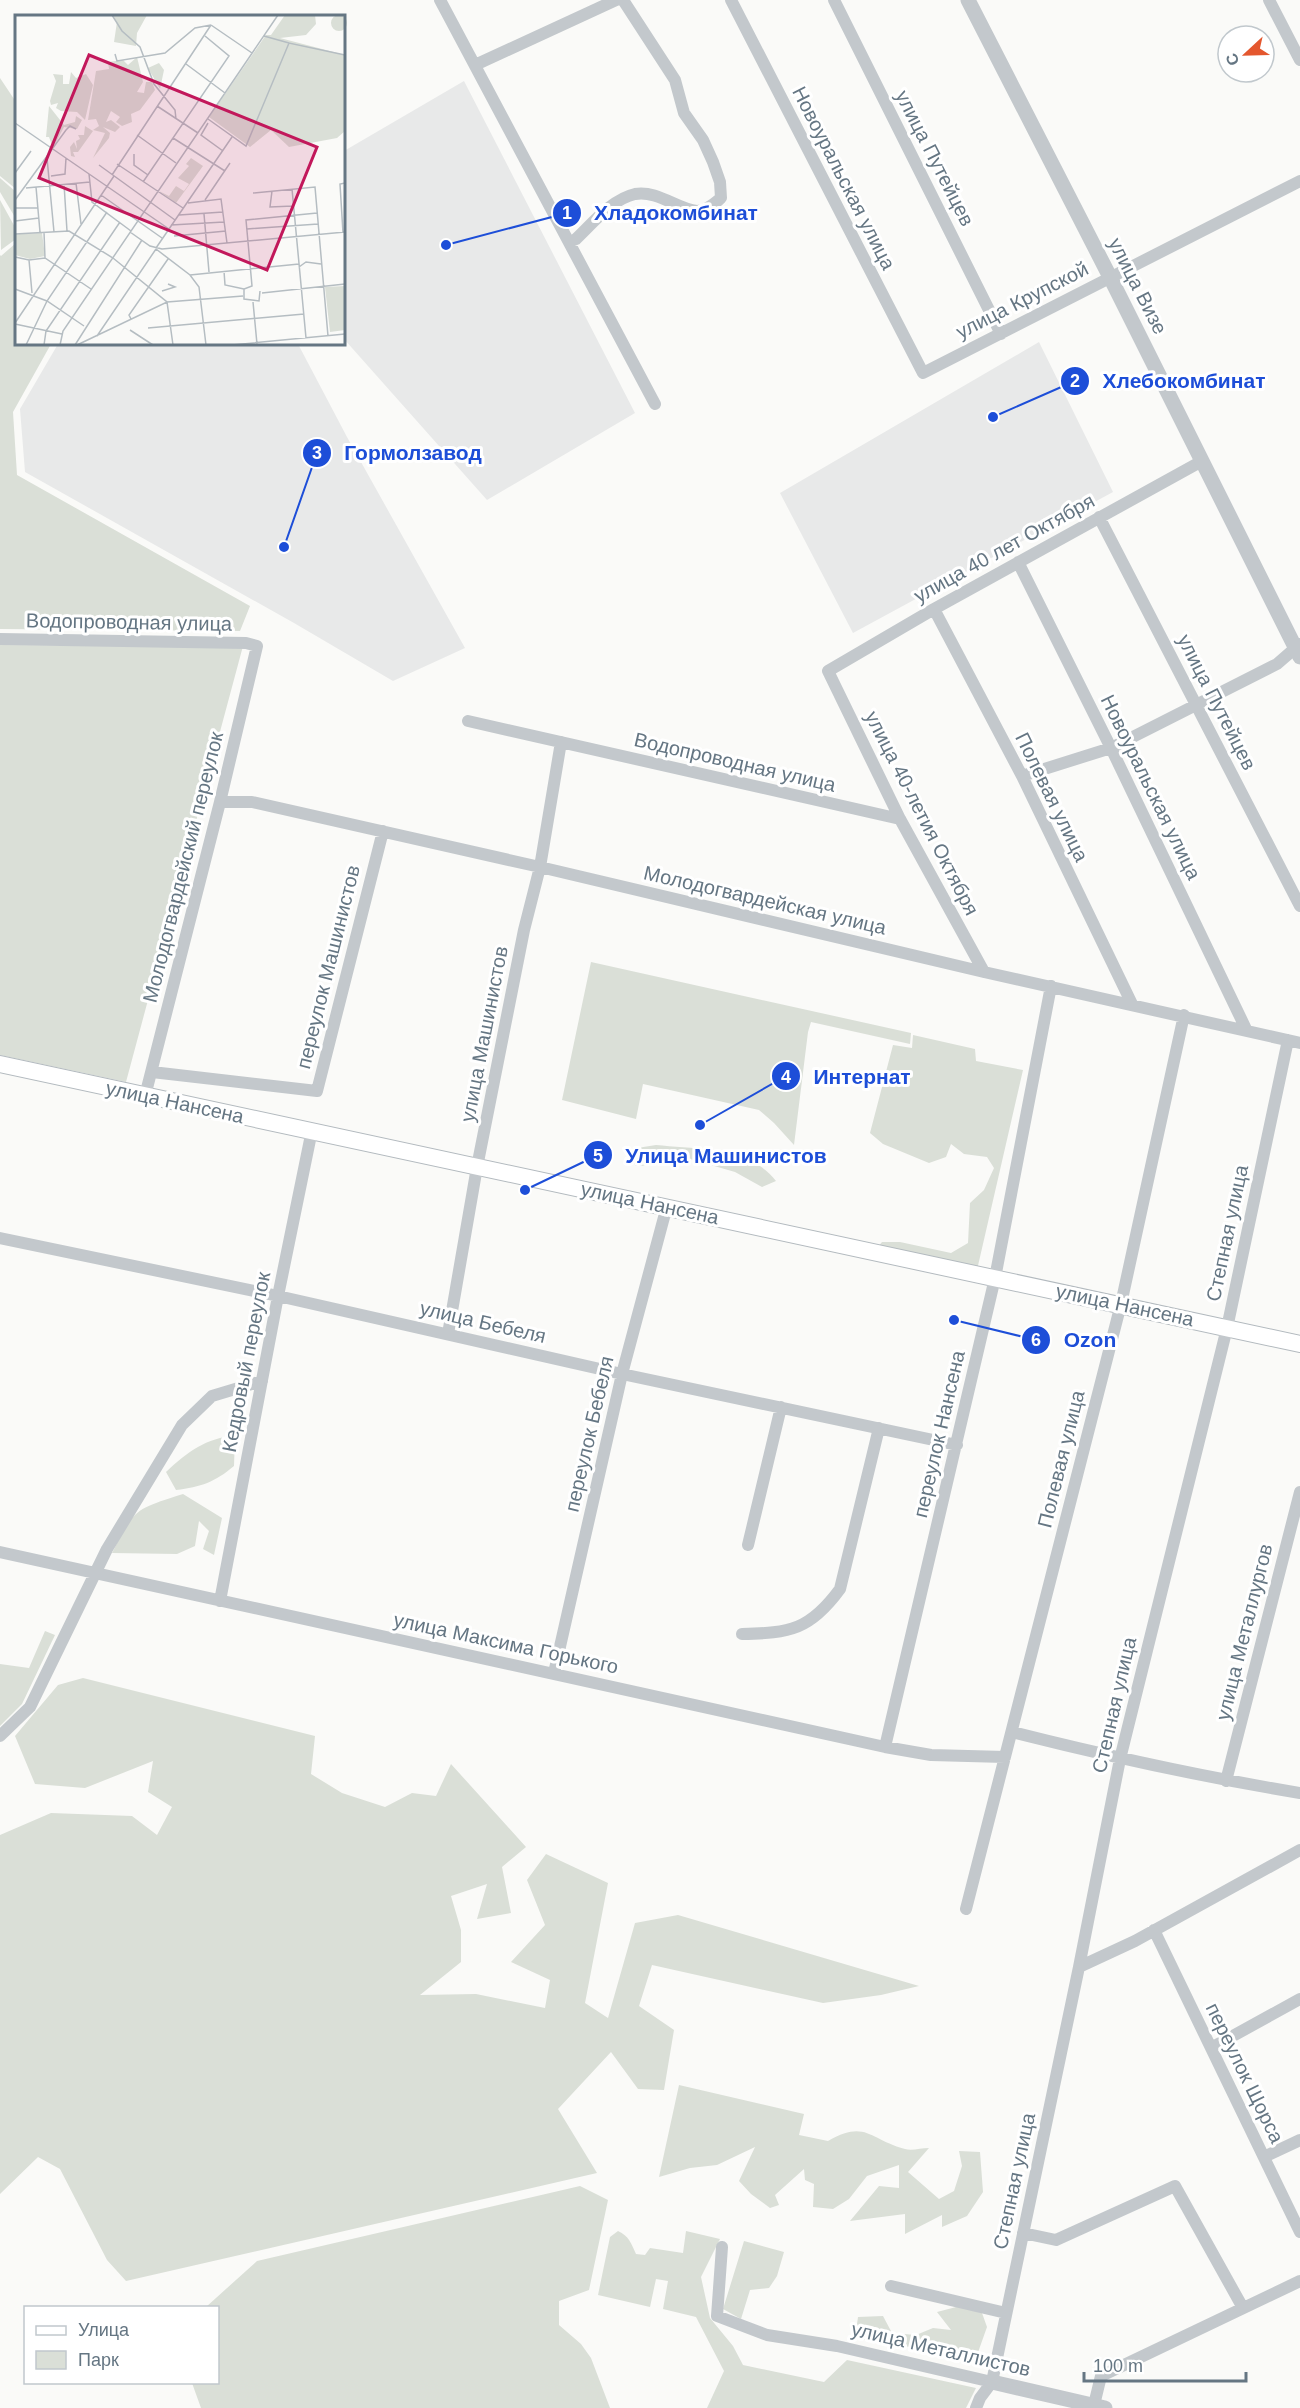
<svg xmlns="http://www.w3.org/2000/svg" width="1300" height="2408" viewBox="0 0 1300 2408" font-family="Helvetica,sans-serif">
<style>
.built{fill:#e8e9e9}
.green{fill:#dadfd7}
.lines{fill:none;stroke-linecap:round;stroke-linejoin:round}
.secondary-casing{stroke:#b3babf;stroke-width:18}
.minor{stroke:#c3c8cc;stroke-width:12}
.tertiary{stroke:#c3c8cc;stroke-width:15}
.secondary{stroke:#fff;stroke-width:16}
.labels{text-anchor:middle;dominant-baseline:central;stroke-width:6;stroke-linejoin:round;paint-order:stroke}
.street-label{font-size:20px;fill:#657683;stroke:#fff}
.inset-road{fill:none;stroke:#b5bdc2;stroke-width:1.5}
.view{fill:#c2185b;fill-opacity:0.15;stroke:#c2185b;stroke-width:3}
.inset-edge{fill:none;stroke:#657683;stroke-width:3}
.leader{fill:none;stroke:#1d4ed8;stroke-width:2}
.callout-dot{fill:#1d4ed8;stroke:#fff;stroke-width:2}
.mark-label{font-size:18px;text-anchor:middle;font-weight:bold;fill:#fff}
.callout-label{font-size:21px;text-anchor:middle;font-weight:bold;fill:#1d4ed8;stroke:#fff;stroke-width:6;stroke-linejoin:round;paint-order:stroke}
</style>
<rect width="100%" height="100%" fill="#fafaf8"/>
<path class="built" d="M464,81L635,413L487,500L344,339V151Z
M1039,342L1113,492L853,633L780,493Z
M58,344H298L347,437L465,648L393,681L294,623L25,472L20,409Z"/>
<path class="green" d="M0,78L16,102V189L0,176Z
M0,178L16,192V219L0,192Z
M0,200L16,229V239L1,250Z
M16,243V344H51L13,412L17,475L250,606L240,631L0,629V255L1,256Z
M0,645L243,646L126,1082L0,1055Z
M591,962L911,1033L910,1044L811,1022L808,1032L794,1145L774,1123L759,1110L643,1084L636,1119L562,1100Z
M913,1035L975,1049L976,1061L1023,1070L977,1270L877,1248L882,1242H900L951,1253L968,1243L970,1203L984,1190L994,1168L987,1157L964,1154L951,1144L946,1157L929,1163L883,1144L870,1133L893,1045L912,1048Z
M656,1145C695,1149 751,1147 776,1181L762,1187L735,1172L690,1159L661,1165L636,1166L631,1160V1149Z
M235,1436L234,1466C215,1482 201,1487 176,1490L166,1472C186,1453 207,1437 235,1436Z
M183,1494L222,1518L214,1555L203,1549L209,1531L199,1521L195,1546L177,1554L112,1553C136,1507 134,1510 183,1494Z
M45,1631L55,1635L22,1704L0,1726V1664L29,1668Z
M83,1678L315,1736L311,1774L342,1793L385,1807L412,1793L436,1796L451,1764L526,1847L502,1867L511,1913L477,1919L487,1884L451,1896L461,1930V1962L420,1995L476,1994L545,2008L550,1980L511,1962L545,1925L527,1880L546,1854L608,1883L585,2003L608,2018L635,1923L678,1915L919,1986L881,1995L823,2003L652,1965L639,2006L674,2030L664,2090L638,2089L611,2052L558,2109L597,2173L126,2281L107,2260L60,2169L38,2157L0,2194V1835L51,1813L132,1816L157,1835L172,1807L148,1792L153,1761L85,1788L35,1784L15,1736L58,1685Z
M679,2085L804,2114L799,2135L828,2141C866,2119 870,2140 905,2149C912,2151 921,2148 929,2148L908,2172L939,2199L954,2191L962,2166L959,2151L980,2152L983,2192L967,2216L942,2227V2215L905,2234V2214L850,2221L879,2186L899,2188V2165L867,2176L849,2199L833,2209L813,2207L814,2184L805,2180L804,2169L775,2195L779,2205L770,2208L751,2194L739,2181L755,2147L717,2165L690,2168L659,2177Z
M580,2186L608,2200L589,2290L559,2301V2325L581,2344L591,2358L610,2408H201L192,2383L218,2382V2308L206,2307L257,2261Z
M618,2231C629,2236 631,2243 636,2254L645,2255L650,2248L683,2253L686,2231L720,2239L701,2277L710,2318L733,2346L743,2365L824,2382L847,2360L976,2388L966,2408H707L724,2371L696,2317L663,2309L668,2281L656,2279L650,2307L598,2295L610,2237Z
M744,2241L784,2252L777,2276L769,2288L750,2290L741,2319L723,2309Z
M960,2306L982,2313L987,2327L976,2358L855,2338L858,2317L883,2316L892,2333L916,2335L933,2328L951,2330L937,2312Z"/>
<g class="lines">
<g class="secondary-casing">
<path id="secondary" d="M0,1064L1300,1344"/>
</g>
<path class="minor" d="M440,0L655,404
M731,0L923,373L1300,181
M834,0L1001,334
M1269,0L1300,60
M475,65L616,0
M569,242L576,239C592,224 612,199 635,194C658,190 678,210 697,211C707,211 715,203 721,198L720,182L713,162L703,140L684,113L675,80L623,0
M1099,517L1300,906
M1018,562L1111,748L1246,1029
M934,609L1022,776L1132,1004
M0,639L246,643L257,646L220,802L145,1096
M468,721L900,819
M1022,776L1111,748L1277,664L1300,644
M220,802H252L540,867L984,972L1300,1043
M984,972L900,819L828,671L934,609L1202,461
M152,1072L317,1091L383,831
M0,1238L278,1296L622,1374L957,1445
M448,1334L477,1167L524,930L540,867L561,742
M748,1545L781,1407
M0,1552L885,1747L931,1755L1005,1757
M220,1601L278,1296L312,1130
M742,1634C790,1633 810,1630 840,1589L879,1428
M554,1673L622,1374L667,1206
M1012,1732C1107,1756 1203,1777 1300,1793
M0,1736L30,1707L107,1549L182,1425L212,1396L262,1381
M885,1747L995,1278L1051,986
M1226,1781L1300,1492
M966,1909L1121,1304L1184,1015
M1154,1930L1300,2232
M1079,1967L1135,1941L1300,1850
M1211,2048L1300,1999
M1264,2157L1300,2140
M1023,2233L1056,2240L1175,2186L1243,2308
M722,2247L717,2316L767,2335L837,2346L992,2382
M891,2286L1006,2313
M1094,2405L1101,2376L1300,2281
M976,2408L980,2398L992,2382L1079,1967L1120,1759L1227,1328L1288,1040"/>
<path class="tertiary" d="M968,0L1110,277L1300,657
M992,2382L1105,2408"/>
<use href="#secondary" class="secondary"/>
</g>
<g class="labels">
<g class="street-label">
<text transform="translate(935 158) rotate(63)">улица Путейцев</text>
<text transform="translate(844 178) rotate(63)">Новоуральская улица</text>
<text transform="translate(1138 286) rotate(63)">улица Визе</text>
<text transform="translate(1022 300) rotate(-27)">улица Крупской</text>
<text transform="translate(1004 548) rotate(-29)">улица 40 лет Октября</text>
<text transform="translate(129 622) rotate(1)">Водопроводная улица</text>
<text transform="translate(1217 702) rotate(63)">улица Путейцев</text>
<text transform="translate(735 762) rotate(13)">Водопроводная улица</text>
<text transform="translate(1151 787) rotate(64)">Новоуральская улица</text>
<text transform="translate(1052 797) rotate(64)">Полевая улица</text>
<text transform="translate(922 813) rotate(63)">улица 40-летия Октября</text>
<text transform="translate(183 867) rotate(-76)">Молодогвардейский переулок</text>
<text transform="translate(765 900) rotate(13)">Молодогвардейская улица</text>
<text transform="translate(328 967) rotate(-76)">переулок Машинистов</text>
<text transform="translate(484 1034) rotate(-79)">улица Машинистов</text>
<text transform="translate(175 1102) rotate(12)">улица Нансена</text>
<text transform="translate(650 1203) rotate(12)">улица Нансена</text>
<text transform="translate(1227 1233) rotate(-78)">Степная улица</text>
<text transform="translate(1125 1305) rotate(12)">улица Нансена</text>
<text transform="translate(483 1322) rotate(13)">улица Бебеля</text>
<text transform="translate(246 1362) rotate(-79)">Кедровый переулок</text>
<text transform="translate(589 1434) rotate(-77)">переулок Бебеля</text>
<text transform="translate(939 1434) rotate(-77)">переулок Нансена</text>
<text transform="translate(1061 1459) rotate(-76)">Полевая улица</text>
<text transform="translate(1244 1632) rotate(-76)">улица Металлургов</text>
<text transform="translate(506 1643) rotate(12)">улица Максима Горького</text>
<text transform="translate(1114 1705) rotate(-77)">Степная улица</text>
<text transform="translate(1245 2073) rotate(64)">переулок Щорса</text>
<text transform="translate(1014 2181) rotate(-78)">Степная улица</text>
<text transform="translate(941 2349) rotate(13)">улица Металлистов</text>
</g>
</g>
<g transform="translate(15 15)">
<rect width="330" height="330" fill="#fafaf8"/>
<path d="M98,0H132L122,18L121,31L99,27L102,7ZM270,0H300L301,9L291,20L265,23L330,40V116L322,123L274,132L256,115L235,132L194,102L251,20H256ZM316 8a8 8 0 1 1 16 0a8 8 0 1 1-16 0ZM122,42L128,67L122,77L129,78L131,67H137L140,75L125,95L116,99L117,107L107,111L101,107L105,102L96,96L91,107L96,105L105,112L100,117L88,112L95,118L94,123L78,143L90,118L78,115L84,111L81,104L73,105L81,56L94,54L93,47L108,45L113,50ZM144,48L149,55L145,74L133,53ZM56,57L61,63L71,59L78,70L70,105L62,97L46,96L41,93L43,88L36,90L35,86L41,66L38,59L48,60V69H54ZM34,91L49,110L60,107L61,101L67,105L62,114L49,112L38,133L34,122H31ZM70,111L78,116L63,137H58L60,142L56,141L55,132L59,127L62,134L61,126L65,124L63,120H69ZM176,143L188,151L161,188L144,176L154,181L161,171L169,176L174,169L163,163L174,151L171,149ZM27,218L30,241L15,244L0,240V219ZM330,271V315L315,317L310,272Z" fill="#dadfd7"/>
<path class="inset-road" d="M97,0L107,16L125,32L139,69L160,95L161,104M196,10L237,38M249,21L274,28M100,39L102,46L150,38L180,13L196,10M171,49L210,78M142,91L183,118M193,104L231,131L274,28L330,40M0,108L154,214M193,108L186,120L208,136M122,120L161,148M158,123L210,156M119,139V150L133,160M32,143L39,217M102,149L168,193M84,150L160,205M0,158L16,136M74,159L77,187L116,216M97,160L196,10M36,161L50,159L51,143M128,167L214,41L190,21M61,168L66,209M49,169L52,216M21,172L25,217M11,173L75,167M277,174L291,323M257,176L255,192L278,191M238,178L300,172L313,321M86,180L147,223M0,185L51,115L55,111L61,114M190,185L215,148M173,188L206,184L212,228M0,193H23M189,199L194,257M164,200L208,197M0,206L24,203M156,210L209,207M232,214L303,209M29,217L30,243M115,217L135,231L147,234L330,217M328,218L325,169L330,168M0,219L54,216L98,243L152,287L158,330M159,221L211,216M141,233L217,122M141,234L175,260L184,272L191,330M0,242L14,245L30,243L76,274M14,245L17,278M284,252L291,247L306,249M209,256L210,270L229,274M175,260L284,249M0,274L32,286L69,311M147,276L160,272L153,269M245,276L244,286L229,284V274L237,271L231,205L302,198M247,278L330,269M238,287L242,329M116,304L114,300L153,244M0,308L99,161M0,309L47,319M133,313L289,299M115,315L138,330M82,321L141,234M11,330L32,286L92,197M29,330L31,316L105,207M45,330L48,316L263,0M60,330L127,225M62,330L152,287L228,281M217,330L330,319"/>
<path class="view" d="M74,40L302,132L252,255L24,163Z"/>
<rect width="330" height="330" class="inset-edge"/>
</g>
<path class="leader" d="M446 245L567 213M993 417L1075 381M284 547L317 453M700 1125L786 1076M525 1190L598 1155M954 1320L1036 1340"/>
<g class="callout-dot">
<circle cx="446" cy="245" r="6"/>
<circle cx="993" cy="417" r="6"/>
<circle cx="284" cy="547" r="6"/>
<circle cx="700" cy="1125" r="6"/>
<circle cx="525" cy="1190" r="6"/>
<circle cx="954" cy="1320" r="6"/>
<circle cx="567" cy="213" r="15"/>
<circle cx="1075" cy="381" r="15"/>
<circle cx="317" cy="453" r="15"/>
<circle cx="786" cy="1076" r="15"/>
<circle cx="598" cy="1155" r="15"/>
<circle cx="1036" cy="1340" r="15"/>
</g>
<g class="mark-label">
<text x="567" y="219">1</text>
<text x="1075" y="387">2</text>
<text x="317" y="459">3</text>
<text x="786" y="1083">4</text>
<text x="598" y="1162">5</text>
<text x="1036" y="1346">6</text>
</g>
<g class="callout-label">
<text x="676" y="220">Хладокомбинат</text>
<text x="1184" y="388">Хлебокомбинат</text>
<text x="413" y="460">Гормолзавод</text>
<text x="862" y="1084">Интернат</text>
<text x="726" y="1163">Улица Машинистов</text>
<text x="1090" y="1347">Ozon</text>
</g>
<rect x="24" y="2306" width="195" height="78" fill="#ffffff" stroke="#c1c8cd" stroke-width="1.5"/>
<rect x="36" y="2326" width="30" height="9" fill="#ffffff" stroke="#c1c8cd" stroke-width="1.5"/>
<text x="78" y="2336" font-size="18" fill="#657683">Улица</text>
<rect x="36" y="2351" width="30" height="18" fill="#dadfd7" stroke="#c1c8cd" stroke-width="1.5"/>
<text x="78" y="2366" font-size="18" fill="#657683">Парк</text>
<g transform="translate(1246 54) rotate(248)"><circle r="28" fill="#ffffff" stroke="#c1c8cd" stroke-width="1.5"/>
<path d="M0-4.5L10 22L0 15L-10 22Z" fill="#e4572e"/>
<text y="-9" font-size="16" font-weight="bold" text-anchor="middle" fill="#657683">С</text>
</g>
<path d="M1084 2372v9h162v-9" fill="none" stroke="#657683" stroke-width="3"/>
<text x="1093" y="2372" font-size="18" fill="#657683" stroke="#ffffff" stroke-width="4.5" paint-order="stroke">100 m</text>
</svg>
